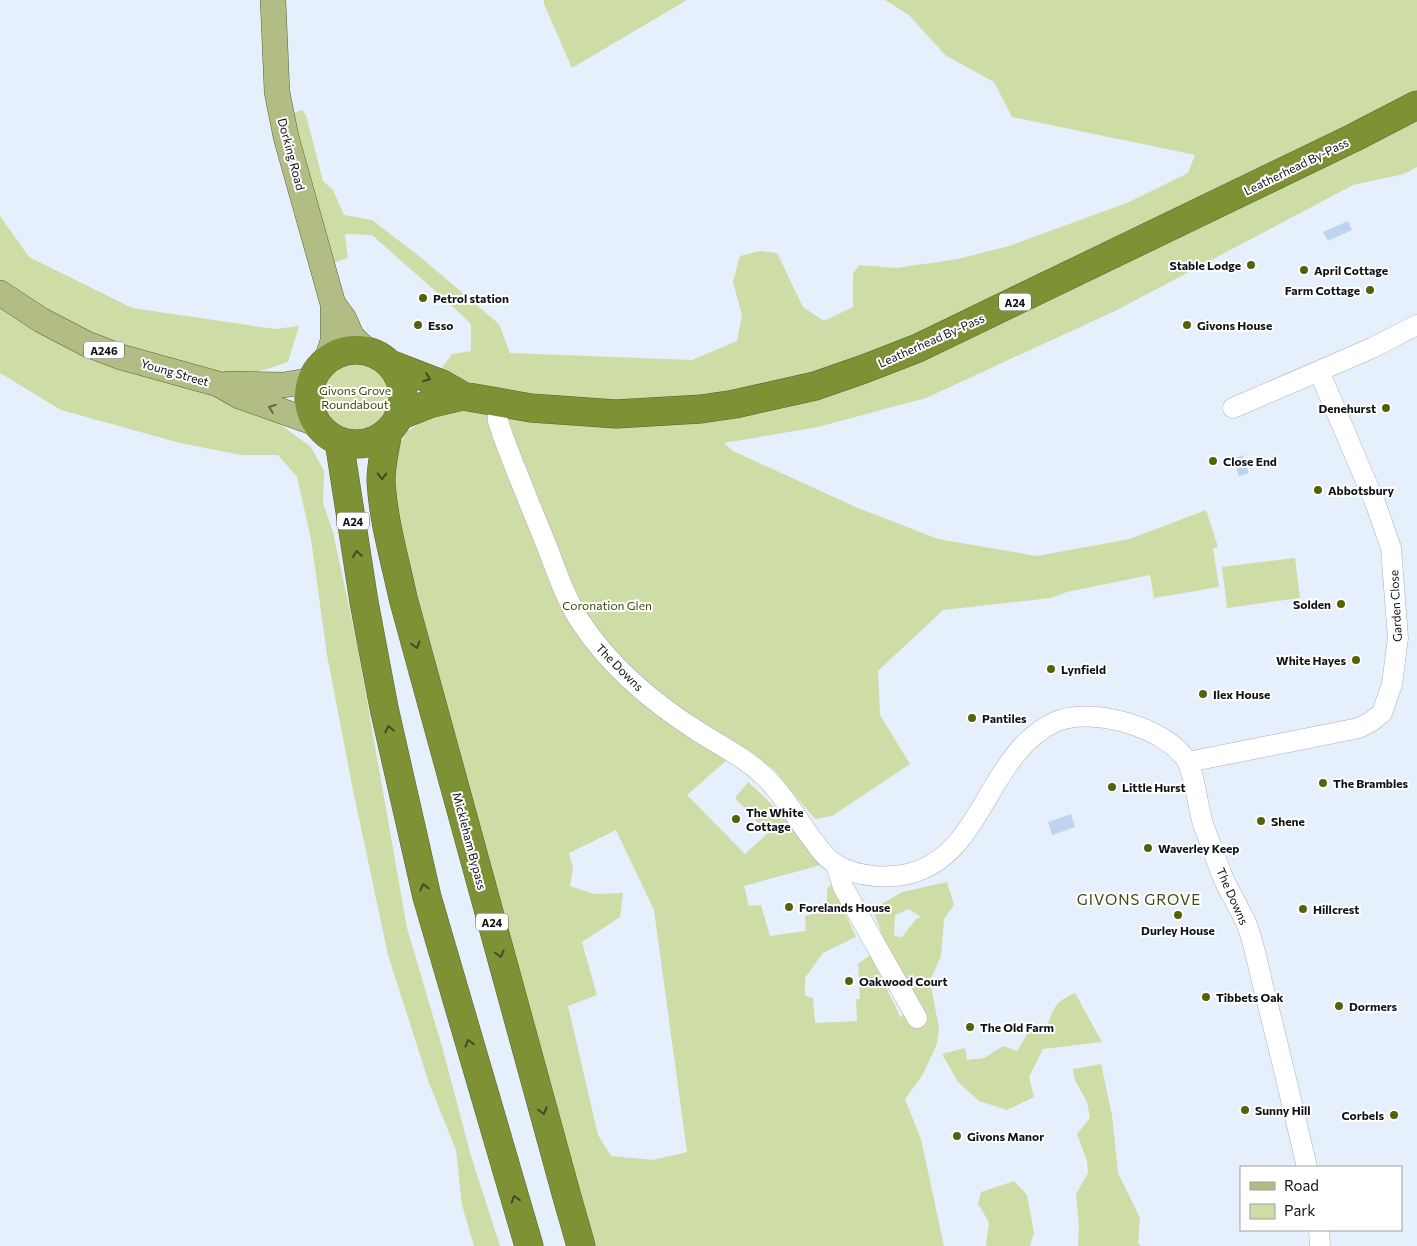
<svg xmlns="http://www.w3.org/2000/svg" width="1417" height="1246" viewBox="0 0 1417 1246" font-family="Commissioner,sans-serif">
<style>
.green{fill:#cedca5;fill-rule:evenodd}
.water{fill:#bdd3f0}
.lines{fill:none;stroke-linecap:round;stroke-linejoin:round}
.minor-casing{stroke:#a8b1bd;stroke-width:21}
.major-casing{stroke:#57652a;stroke-width:26}
.highway-casing{stroke:#57652a;stroke-width:29}
.minor{stroke:#fff;stroke-width:20}
.major{stroke:#b2bd86;stroke-width:25}
.highway{stroke:#7e9135;stroke-width:28}
.oneway{stroke:#414b24}
.oneway2{stroke:#60684e}
.poi-dot{fill:#546308;stroke:#fff;stroke-width:2}
.labels{text-anchor:middle;dominant-baseline:central;stroke-width:4;stroke-linejoin:round;paint-order:stroke}
.shield{fill:#fff;stroke:#57595c;stroke-width:1}
.shield-label{font-size:11px;font-weight:bold;fill:#0f1216}
.street-label{font-size:12px;fill:#0f1216;stroke:#fff}
.poi-label{font-size:12px;font-weight:bold;fill:#0f1216;stroke:#fff;text-anchor:start}
.park-label{font-size:12px;fill:#3b4700;stroke:#fff}
.quarter-label{font-size:15px;letter-spacing:1px;fill:#3f4a11;stroke:#fff}
</style>
<rect width="100%" height="100%" fill="#e6f0fd"/>
<path class="green" d="M544,0H687L572,68L544,4Z
M885,0H1417V90L1201,200L918,336L828,369L738,391L628,401L544,402L448,379L441,369L452,354L471,351V324L450,304L372,235L345,234L348,258L329,264L291,114L302,110L306,115L323,181L333,190L344,215L372,220L424,260L499,324L510,353L692,360L737,341L742,315L733,282L740,256L761,251L777,253L803,307L824,321L853,307V274L859,265L897,268L958,259L1009,246L1129,202L1188,173L1195,155L1012,117L994,82L945,55L909,15Z
M1417,118V167L1404,174L1353,185L1117,310L926,398L818,427L724,443L733,451L858,508L938,539L1037,556L1130,539L1206,510L1218,547L1213,548L1219,587L1154,598L1150,575L1067,592L1051,598L943,610L878,671L880,715L910,764L832,816L815,819L774,770L742,747L687,795L745,854L768,833L735,798L748,782C776,806 799,834 821,865L744,886L749,906L761,905L770,936L806,931L805,916L827,910V888L832,885L856,937L823,953L805,978V996L813,998L815,1023L857,1021L856,999H860L858,964L870,955L901,1018L913,990L886,946L873,909L902,892L947,882L954,905L944,919L941,956L930,981L939,1028L937,1044L922,1076L905,1099L921,1139L944,1246H596L543,1069L439,701L391,486L398,447L407,432L429,416L456,409L770,405ZM616,830L654,910L687,1152L653,1160L611,1156L598,1135L568,1006L597,995L582,942L620,917L623,893L594,894L570,886L573,868L569,853ZM909,909L921,917L916,919L902,937L894,936L895,915Z
M0,216L29,257L132,308L275,329L299,326L288,362L257,372L264,407L285,428L311,447L324,471L323,503L333,532L357,644L407,928L443,1050L471,1156L500,1246H474L462,1205L456,1150L429,1083L388,955L353,790L327,655L311,539L297,477L278,455H241L180,443L61,410L0,373Z
M320 397a35 35 0 1 1 70 0a35 35 0 1 1-70 0Z
M1295,558L1300,598L1227,608L1222,567Z
M1075,993L1102,1042L1043,1049L1029,1077L1034,1097L1007,1110L979,1101L958,1082L942,1054L965,1048L967,1060L984,1058L1003,1046L1017,1051L1028,1033L1047,1027C1054,1007 1055,1002 1075,993Z
M1101,1064L1112,1115L1118,1173L1140,1218L1138,1243L1141,1246H1078L1079,1227L1076,1194L1088,1173L1087,1161L1077,1134L1090,1118L1087,1102L1075,1080L1073,1069Z
M1014,1181L1027,1195L1034,1233L1030,1246H986L989,1222L978,1204L981,1192Z"/>
<path class="water" d="M1348,221L1352,230L1328,241L1323,232Z
M1243,455L1249,473L1239,476L1233,459Z
M1071,814L1075,827L1052,835L1048,822Z"/>
<g class="lines">
<g class="minor-casing">
<path id="minor" d="M497,403L498,421L503,436C517,474 533,512 548,549C557,573 566,599 580,621C610,667 653,703 699,732C721,746 744,757 764,776C781,792 794,813 807,832C816,844 823,856 835,864C858,878 893,880 918,871C984,847 989,753 1055,722C1091,706 1163,727 1185,758C1196,774 1197,807 1204,827C1211,844 1217,863 1224,880C1231,895 1240,909 1247,925C1255,946 1259,971 1265,994C1280,1051 1293,1109 1307,1167
M1233,408L1372,348L1417,325
M1188,762L1359,728L1372,721L1382,713L1392,684L1398,638L1391,548L1376,505L1319,371
M836,864L843,887L917,1018
M1319,1230L1320,1246"/>
</g>
<g class="major-casing">
<path id="major" d="M273,0L277,92L286,137L333,304V341L326,362
M0,293L41,320L87,344L121,357L218,384L239,396L318,424
M333,304L344,319L352,337L368,352
M228,384L284,385L313,380"/>
</g>
<g class="highway-casing">
<path id="highway" d="M309 397a47 47 0 1 1 94 0a47 47 0 1 1-94 0Z
M390,364L442,384L463,396L531,408L616,414L701,409L735,404L815,386L864,369L918,348L1353,138L1417,105
M399,416L429,404L463,396
M388,432C385,448 381,465 381,481C383,520 395,560 403,598L567,1197L581,1246
M339,441L364,602L384,708L427,897L529,1246"/>
</g>
<use href="#minor" class="minor"/>
<use href="#major" class="major"/>
<use href="#highway" class="highway"/>
</g>
<defs><path id="oneway-chevron" d="M-2-3.5L2.5 0L-2 3.5" fill="none" stroke-width="1.6" stroke-linecap="round" stroke-linejoin="round" transform="scale(1.25)"/></defs>
<g class="oneway">
<use href="#oneway-chevron" transform="translate(427 378) rotate(20)"/>
<use href="#oneway-chevron" transform="translate(382 476) rotate(91)"/>
<use href="#oneway-chevron" transform="translate(357 554) rotate(-98)"/>
<use href="#oneway-chevron" transform="translate(416 645) rotate(75)"/>
<use href="#oneway-chevron" transform="translate(389 729) rotate(-103)"/>
<use href="#oneway-chevron" transform="translate(424 887) rotate(-103)"/>
<use href="#oneway-chevron" transform="translate(500 954) rotate(75)"/>
<use href="#oneway-chevron" transform="translate(469 1043) rotate(-106)"/>
<use href="#oneway-chevron" transform="translate(543 1111) rotate(75)"/>
<use href="#oneway-chevron" transform="translate(515 1199) rotate(-107)"/>
</g>
<use class="oneway2" href="#oneway-chevron" transform="translate(272 408) rotate(-160)"/>
<g class="poi-dot">
<circle cx="1251" cy="265" r="5"/>
<circle cx="1304" cy="270" r="5"/>
<circle cx="1370" cy="290" r="5"/>
<circle cx="423" cy="298" r="5"/>
<circle cx="418" cy="325" r="5"/>
<circle cx="1187" cy="325" r="5"/>
<circle cx="1386" cy="408" r="5"/>
<circle cx="1213" cy="461" r="5"/>
<circle cx="1318" cy="490" r="5"/>
<circle cx="1341" cy="604" r="5"/>
<circle cx="1356" cy="660" r="5"/>
<circle cx="1051" cy="669" r="5"/>
<circle cx="1203" cy="694" r="5"/>
<circle cx="972" cy="718" r="5"/>
<circle cx="1323" cy="783" r="5"/>
<circle cx="1112" cy="787" r="5"/>
<circle cx="736" cy="819" r="5"/>
<circle cx="1261" cy="821" r="5"/>
<circle cx="1148" cy="848" r="5"/>
<circle cx="789" cy="907" r="5"/>
<circle cx="1303" cy="909" r="5"/>
<circle cx="1178" cy="915" r="5"/>
<circle cx="849" cy="981" r="5"/>
<circle cx="1206" cy="997" r="5"/>
<circle cx="1339" cy="1006" r="5"/>
<circle cx="970" cy="1027" r="5"/>
<circle cx="1245" cy="1110" r="5"/>
<circle cx="1394" cy="1115" r="5"/>
<circle cx="957" cy="1136" r="5"/>
</g>
<g class="labels">
<g class="shield">
<rect x="999" y="293.5" width="32" height="17" rx="4"/>
<rect x="84" y="341.5" width="40" height="17" rx="4"/>
<rect x="337" y="512.5" width="32" height="17" rx="4"/>
<rect x="476" y="913.5" width="32" height="17" rx="4"/>
</g>
<g class="shield-label">
<text x="1015" y="302">A24</text>
<text x="104" y="350">A246</text>
<text x="353" y="521">A24</text>
<text x="492" y="922">A24</text>
</g>
<g class="street-label">
<text transform="translate(292 154) rotate(75)">Dorking Road</text>
<text transform="translate(1296 166) rotate(-26)">Leatherhead By-Pass</text>
<text transform="translate(931 340) rotate(-24)">Leatherhead By-Pass</text>
<text transform="translate(175 372) rotate(16)">Young Street</text>
<text transform="translate(1395 606) rotate(-93)">Garden Close</text>
<text transform="translate(620 667) rotate(45)">The Downs</text>
<text transform="translate(470 841) rotate(75)">Mickleham Bypass</text>
<text transform="translate(1233 896) rotate(66)">The Downs</text>
</g>
<g class="poi-label">
<text x="1241" y="265" text-anchor="end">Stable Lodge</text>
<text x="1314" y="270">April Cottage</text>
<text x="1360" y="290" text-anchor="end">Farm Cottage</text>
<text x="433" y="298">Petrol station</text>
<text x="428" y="325">Esso</text>
<text x="1197" y="325">Givons House</text>
<text x="1376" y="408" text-anchor="end">Denehurst</text>
<text x="1223" y="461">Close End</text>
<text x="1328" y="490">Abbotsbury</text>
<text x="1331" y="604" text-anchor="end">Solden</text>
<text x="1346" y="660" text-anchor="end">White Hayes</text>
<text x="1061" y="669">Lynfield</text>
<text x="1213" y="694">Ilex House</text>
<text x="982" y="718">Pantiles</text>
<text x="1333" y="783">The Brambles</text>
<text x="1122" y="787">Little Hurst</text>
<text x="746" y="812">The White<tspan x="746" dy="14">Cottage</tspan></text>
<text x="1271" y="821">Shene</text>
<text x="1158" y="848">Waverley Keep</text>
<text x="799" y="907">Forelands House</text>
<text x="1313" y="909">Hillcrest</text>
<text x="1178" y="930" text-anchor="middle">Durley House</text>
<text x="859" y="981">Oakwood Court</text>
<text x="1216" y="997">Tibbets Oak</text>
<text x="1349" y="1006">Dormers</text>
<text x="980" y="1027">The Old Farm</text>
<text x="1255" y="1110">Sunny Hill</text>
<text x="1384" y="1115" text-anchor="end">Corbels</text>
<text x="967" y="1136">Givons Manor</text>
</g>
<g class="park-label">
<text x="355" y="390">Givons Grove<tspan x="355" dy="14">Roundabout</tspan></text>
<text x="607" y="605">Coronation Glen</text>
</g>
<g class="quarter-label">
<text x="1139" y="899">GIVONS GROVE</text>
</g>
</g>
<rect x="1240" y="1166" width="162" height="65" fill="#ffffff" stroke="#9fa0a2"/>
<rect x="1250" y="1182" width="25" height="8" fill="#b2bd86" stroke="#9fa0a2"/>
<text x="1284" y="1191" font-size="15" fill="#0f1216">Road</text>
<rect x="1250" y="1204" width="25" height="15" fill="#cedca5" stroke="#9fa0a2"/>
<text x="1284" y="1216" font-size="15" fill="#0f1216">Park</text>
</svg>
